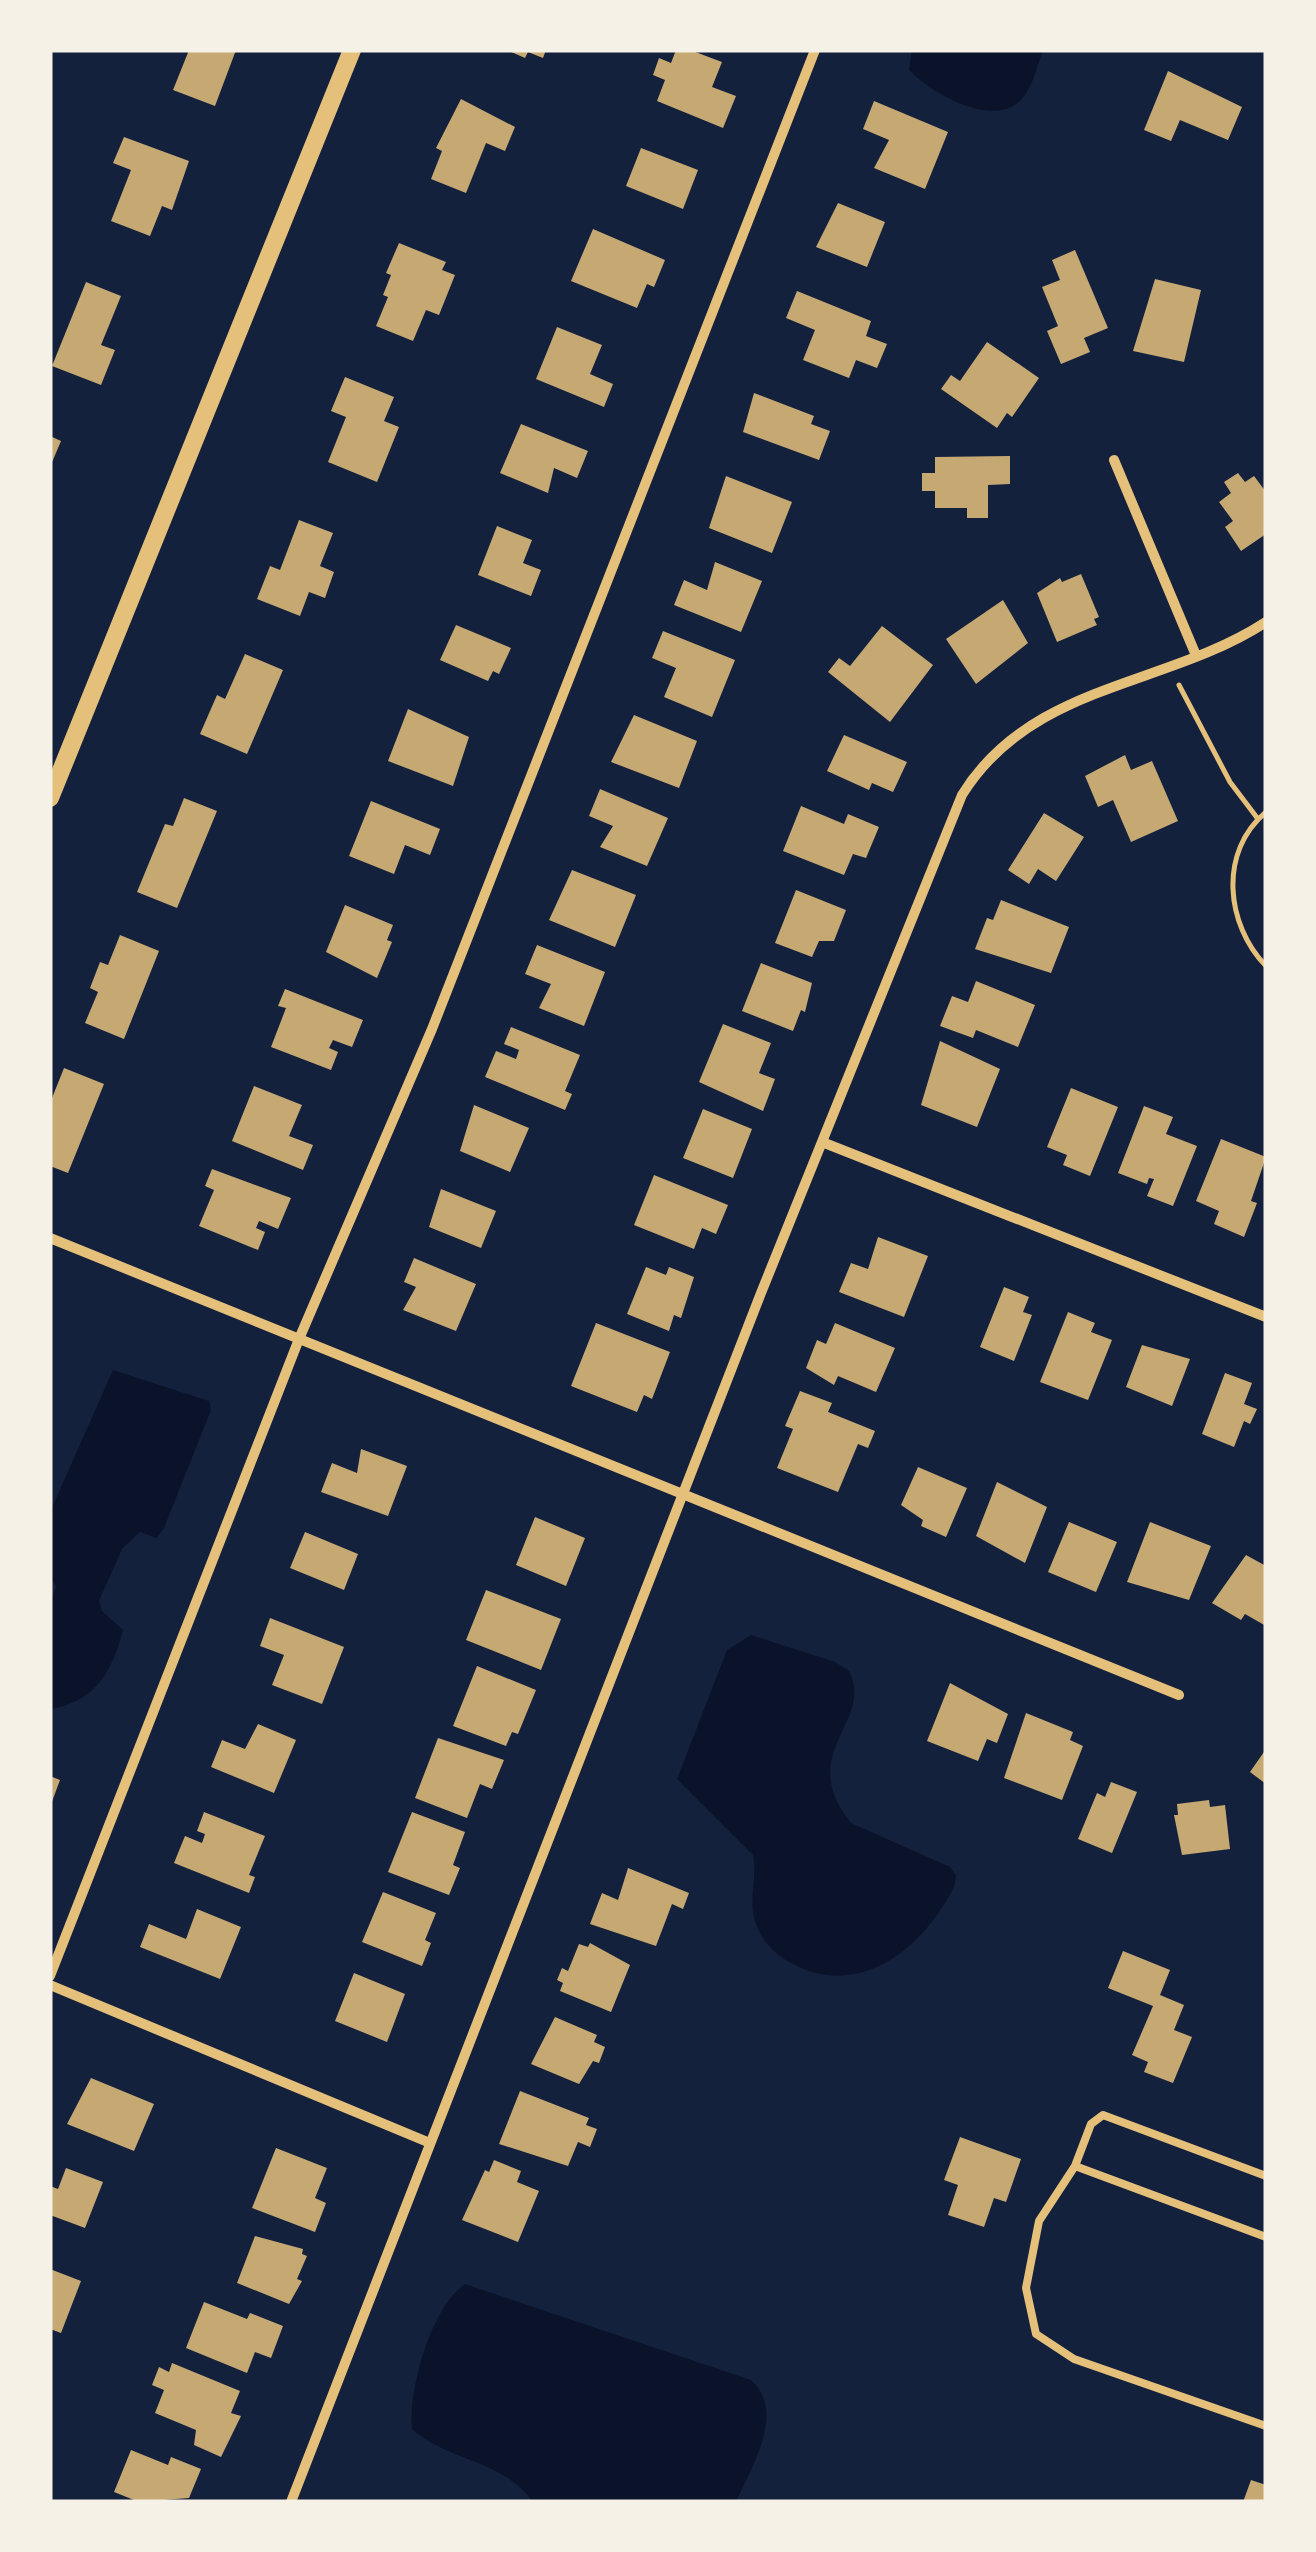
<svg xmlns="http://www.w3.org/2000/svg" width="1316" height="2552" viewBox="0 0 1316 2552" font-family="'Times New Roman',serif">
<style>
.water{fill:#0b132b}
.building{fill:#c6a872}
.lines{fill:none;stroke-linecap:round;stroke-linejoin:round}
.path{stroke:#e5c07b;stroke-width:5}
.service{stroke:#e5c07b;stroke-width:8}
.minor{stroke:#e5c07b;stroke-width:10}
.tertiary{stroke:#e5c07b;stroke-width:18}
</style>
<rect width="100%" height="100%" fill="#14213d"/>
<path class="water" d="M912,50H1043C1037,66 1033,87 1021,100C992,129 931,93 909,70Z
M113,1370L209,1401L211,1410L164,1528L157,1538L140,1532L122,1549L99,1601L102,1611L123,1630C112,1672 96,1701 51,1709L50,1603L56,1587L50,1576V1512Z
M751,1635L835,1662L849,1671C875,1723 794,1752 851,1823L950,1867L956,1875C956,1888 948,1898 941,1909C908,1960 850,1996 791,1963C775,1955 762,1941 756,1924C747,1902 758,1878 753,1855L677,1779L727,1650Z
M465,2284L751,2380C787,2412 751,2467 736,2502H533C504,2460 447,2461 412,2429C408,2390 431,2307 465,2284Z"/>
<path class="building" d="M189,50H236L215,106L173,90Z
M507,50H546L543,58L528,52L525,58Z
M676,50H690L722,62L712,87L736,96L723,128L657,101L665,80L653,75L659,58L671,63Z
M1168,71L1242,107L1228,140L1180,120L1171,141L1144,130Z
M461,99L515,127L505,151L486,143L466,193L431,179L442,151L436,148Z
M874,101L948,132L925,189L874,168L889,140L863,129Z
M124,137L189,161L172,210L162,206L150,236L111,221L131,170L113,163Z
M641,148L698,170L683,209L626,186Z
M838,203L885,222L867,267L816,247Z
M593,229L665,260L654,287L647,284L637,308L571,281Z
M399,243L446,262L442,270L455,275L439,315L426,310L413,341L376,326L388,297L383,295L391,275L386,273Z
M1075,250L1108,328L1084,338L1090,352L1061,364L1047,331L1058,326L1042,287L1060,280L1052,260Z
M1155,279L1201,290L1184,362L1133,351Z
M86,282L121,296L101,345L115,350L101,385L52,366Z
M797,291L871,321L866,336L887,344L877,368L856,360L849,378L803,360L815,330L786,318Z
M557,327L602,345L590,374L613,384L604,407L536,379Z
M987,342L1039,378L1012,417L1007,413L997,428L941,389L951,375L960,381Z
M345,377L394,397L384,421L399,427L377,482L328,462L346,417L331,411Z
M754,393L814,416L811,424L830,431L819,460L743,432Z
M521,424L588,451L577,478L554,468L548,493L500,473Z
M50,436L61,441L50,467Z
M1010,456V484L988,485V518H967V508H935V491H922V473H935V457Z
M1238,473L1245,482L1254,476L1266,492V534L1241,551L1225,527L1233,521L1219,502L1231,493L1224,482Z
M726,476L792,502L772,553L709,528Z
M299,520L333,533L320,566L334,572L325,598L309,592L300,616L257,599L270,566L280,570Z
M497,526L532,540L523,563L541,570L531,596L478,575Z
M715,562L762,581L741,632L674,605L684,580L707,590Z
M1081,574L1099,617L1094,619L1097,625L1057,642L1037,593L1060,578L1062,582Z
M1003,600L1028,643L976,684L946,639Z
M456,625L511,648L499,674L493,671L488,681L440,660Z
M882,626L933,665L890,722L828,672L839,658L850,666Z
M663,631L735,660L712,717L664,697L676,668L652,658Z
M245,654L283,670L247,754L200,734L217,695L225,699Z
M408,709L469,737L453,786L388,761Z
M634,715L697,741L679,788L611,762Z
M844,735L907,762L893,792L872,783L869,790L827,771Z
M1125,755L1131,770L1152,761L1178,821L1131,842L1113,800L1098,807L1085,776Z
M600,789L668,818L647,866L600,847L613,826L589,816Z
M184,798L217,811L177,908L137,892L165,824L173,826Z
M371,801L440,829L430,855L405,845L394,874L349,856Z
M801,806L844,824L848,814L879,827L866,858L853,854L844,875L783,851Z
M1044,813L1084,837L1056,881L1038,869L1029,884L1008,870Z
M572,870L636,895L615,947L549,920Z
M796,890L846,910L834,941H819L812,957L775,943Z
M1001,900L1069,927L1051,973L975,949L987,918L993,920Z
M345,905L393,925L387,940L392,942L377,978L326,952Z
M120,935L159,951L124,1039L85,1023L98,992L90,988L100,962L108,965Z
M537,945L605,972L584,1026L539,1008L551,984L525,974Z
M761,963L812,983L805,1012L801,1010L793,1031L742,1011Z
M976,981L1035,1005L1018,1047L976,1030L973,1038L940,1026L952,996L968,1002Z
M285,989L363,1020L352,1047L333,1040L329,1048L338,1052L331,1070L271,1047L286,1008L278,1006Z
M723,1024L771,1043L759,1073L775,1079L763,1111L699,1082Z
M511,1027L580,1055L565,1091L572,1094L565,1110L485,1077L496,1051L516,1059L519,1050L504,1044Z
M940,1041L1000,1069L977,1127L921,1105Z
M64,1068L104,1084L68,1173L50,1166V1103Z
M254,1086L302,1105L289,1136L313,1145L303,1170L232,1141Z
M1071,1088L1118,1107L1090,1176L1063,1165L1067,1155L1047,1147Z
M474,1105L529,1128L510,1172L460,1151Z
M1144,1106L1173,1117L1166,1134L1197,1146L1173,1206L1147,1196L1154,1179L1149,1178L1147,1184L1118,1173Z
M703,1109L752,1129L733,1178L683,1158Z
M1221,1139L1266,1157L1251,1201L1257,1203L1244,1237L1214,1224L1219,1211L1196,1201Z
M212,1169L291,1198L278,1229L259,1221L256,1228L265,1232L258,1250L199,1226L214,1190L205,1186Z
M654,1175L728,1205L716,1234L702,1228L694,1249L634,1225Z
M441,1189L496,1211L481,1248L429,1227Z
M878,1237L928,1256L904,1317L839,1292L851,1263L868,1269Z
M414,1258L476,1284L456,1331L403,1310L416,1287L404,1282Z
M646,1267L666,1275L669,1267L694,1277L681,1318L674,1315L669,1331L627,1314Z
M1004,1287L1029,1297L1023,1312L1032,1315L1014,1361L980,1347Z
M1068,1312L1095,1323L1091,1332L1112,1340L1088,1400L1040,1382Z
M596,1323L670,1352L652,1399L644,1395L637,1412L571,1386Z
M835,1323L895,1348L876,1392L838,1376L834,1385L806,1368L817,1340L826,1344Z
M1142,1345L1190,1359L1172,1406L1126,1387Z
M1225,1373L1252,1383L1244,1404L1257,1409L1250,1424L1244,1421L1234,1447L1202,1434Z
M800,1391L832,1403L828,1412L875,1431L868,1448L858,1444L838,1492L777,1468L793,1429L785,1426Z
M361,1449L407,1466L388,1516L321,1492L332,1463L357,1473Z
M918,1467L967,1488L946,1537L921,1526L923,1520L901,1505Z
M997,1482L1047,1507L1025,1563L976,1536Z
M535,1517L585,1538L566,1586L516,1565Z
M1069,1522L1117,1542L1096,1592L1048,1572Z
M1150,1522L1211,1546L1189,1600L1127,1582Z
M305,1532L358,1554L344,1590L290,1568Z
M1246,1555L1266,1566V1626L1245,1614L1241,1620L1212,1603Z
M486,1590L561,1619L541,1670L466,1640Z
M270,1618L344,1647L322,1704L272,1685L284,1655L260,1646Z
M477,1666L536,1690L518,1734L512,1732L506,1746L453,1726Z
M950,1683L1008,1714L997,1743L987,1739L978,1761L927,1741Z
M1026,1713L1073,1732L1070,1740L1083,1746L1062,1800L1004,1778Z
M258,1724L296,1740L274,1793L211,1767L222,1740L245,1749Z
M438,1738L504,1760L492,1789L480,1784L467,1818L415,1798Z
M1266,1749V1784L1250,1772Z
M50,1776L60,1780L50,1807Z
M1111,1782L1137,1792L1112,1853L1078,1839L1097,1793L1105,1797Z
M1209,1800L1210,1807L1225,1805L1230,1849L1182,1855L1174,1815H1178L1177,1804Z
M204,1812L265,1836L249,1875L255,1877L249,1893L174,1863L185,1836L202,1843L205,1834L197,1831Z
M412,1812L465,1832L453,1865L460,1868L449,1895L388,1872Z
M628,1868L689,1893L683,1909L672,1904L656,1946L590,1924L602,1893L618,1900Z
M383,1892L436,1913L425,1940L431,1943L422,1966L362,1942Z
M197,1909L241,1927L220,1979L140,1947L149,1924L186,1939Z
M590,1943L630,1965L611,2012L560,1991L563,1983L557,1980L562,1968L568,1971L579,1944L588,1947Z
M1123,1951L1170,1970L1160,1995L1184,2005L1174,2030L1192,2037L1173,2083L1144,2072L1148,2062L1132,2055L1153,2006L1108,1988Z
M354,1973L405,1994L387,2042L335,2021Z
M555,2017L597,2035L594,2042L605,2047L599,2063L593,2061L579,2084L531,2064Z
M91,2078L154,2104L134,2151L67,2124Z
M520,2091L589,2118L586,2125L597,2129L590,2147L578,2142L568,2166L499,2144Z
M960,2137L1021,2159L1006,2202L994,2198L984,2227L948,2215L958,2185L944,2180Z
M276,2148L327,2168L315,2198L326,2203L315,2232L252,2208Z
M494,2160L521,2171L517,2182L539,2191L518,2242L462,2220L485,2170L489,2172Z
M66,2168L103,2182L85,2228L50,2215V2186L58,2189Z
M255,2236L303,2249L302,2254L307,2256L297,2279L302,2281L289,2304L237,2283Z
M50,2269L81,2281L61,2333L50,2329Z
M204,2302L247,2319L250,2313L283,2326L271,2358L255,2352L247,2373L186,2348Z
M172,2363L240,2391L231,2413L241,2416L221,2457L194,2445L196,2430L155,2413L164,2390L152,2385L159,2367L169,2372Z
M131,2450L168,2465L171,2457L201,2469L189,2498L139,2502L114,2492Z
M1251,2480L1266,2485V2502H1243Z"/>
<g class="lines">
<path class="path" d="M1179,685L1230,782L1258,819
M1266,812C1218,852 1226,925 1266,966"/>
<path class="service" d="M1075,2166L1266,2237
M1266,2176L1103,2115L1091,2124L1075,2166L1039,2221L1026,2288L1036,2334L1074,2359L1266,2426"/>
<path class="minor" d="M1114,460L1195,653
M822,1142L1266,1317
M50,1238L1179,1695
M50,1976L299,1339L432,1029L815,50
M50,1985L430,2143
M291,2502L761,1293L962,795C1031,683 1167,687 1266,622"/>
<path class="tertiary" d="M50,798L352,50"/>
</g>
<rect width="1316" height="2552" fill="none" stroke="#f6f1e7" stroke-width="105"/>
</svg>
